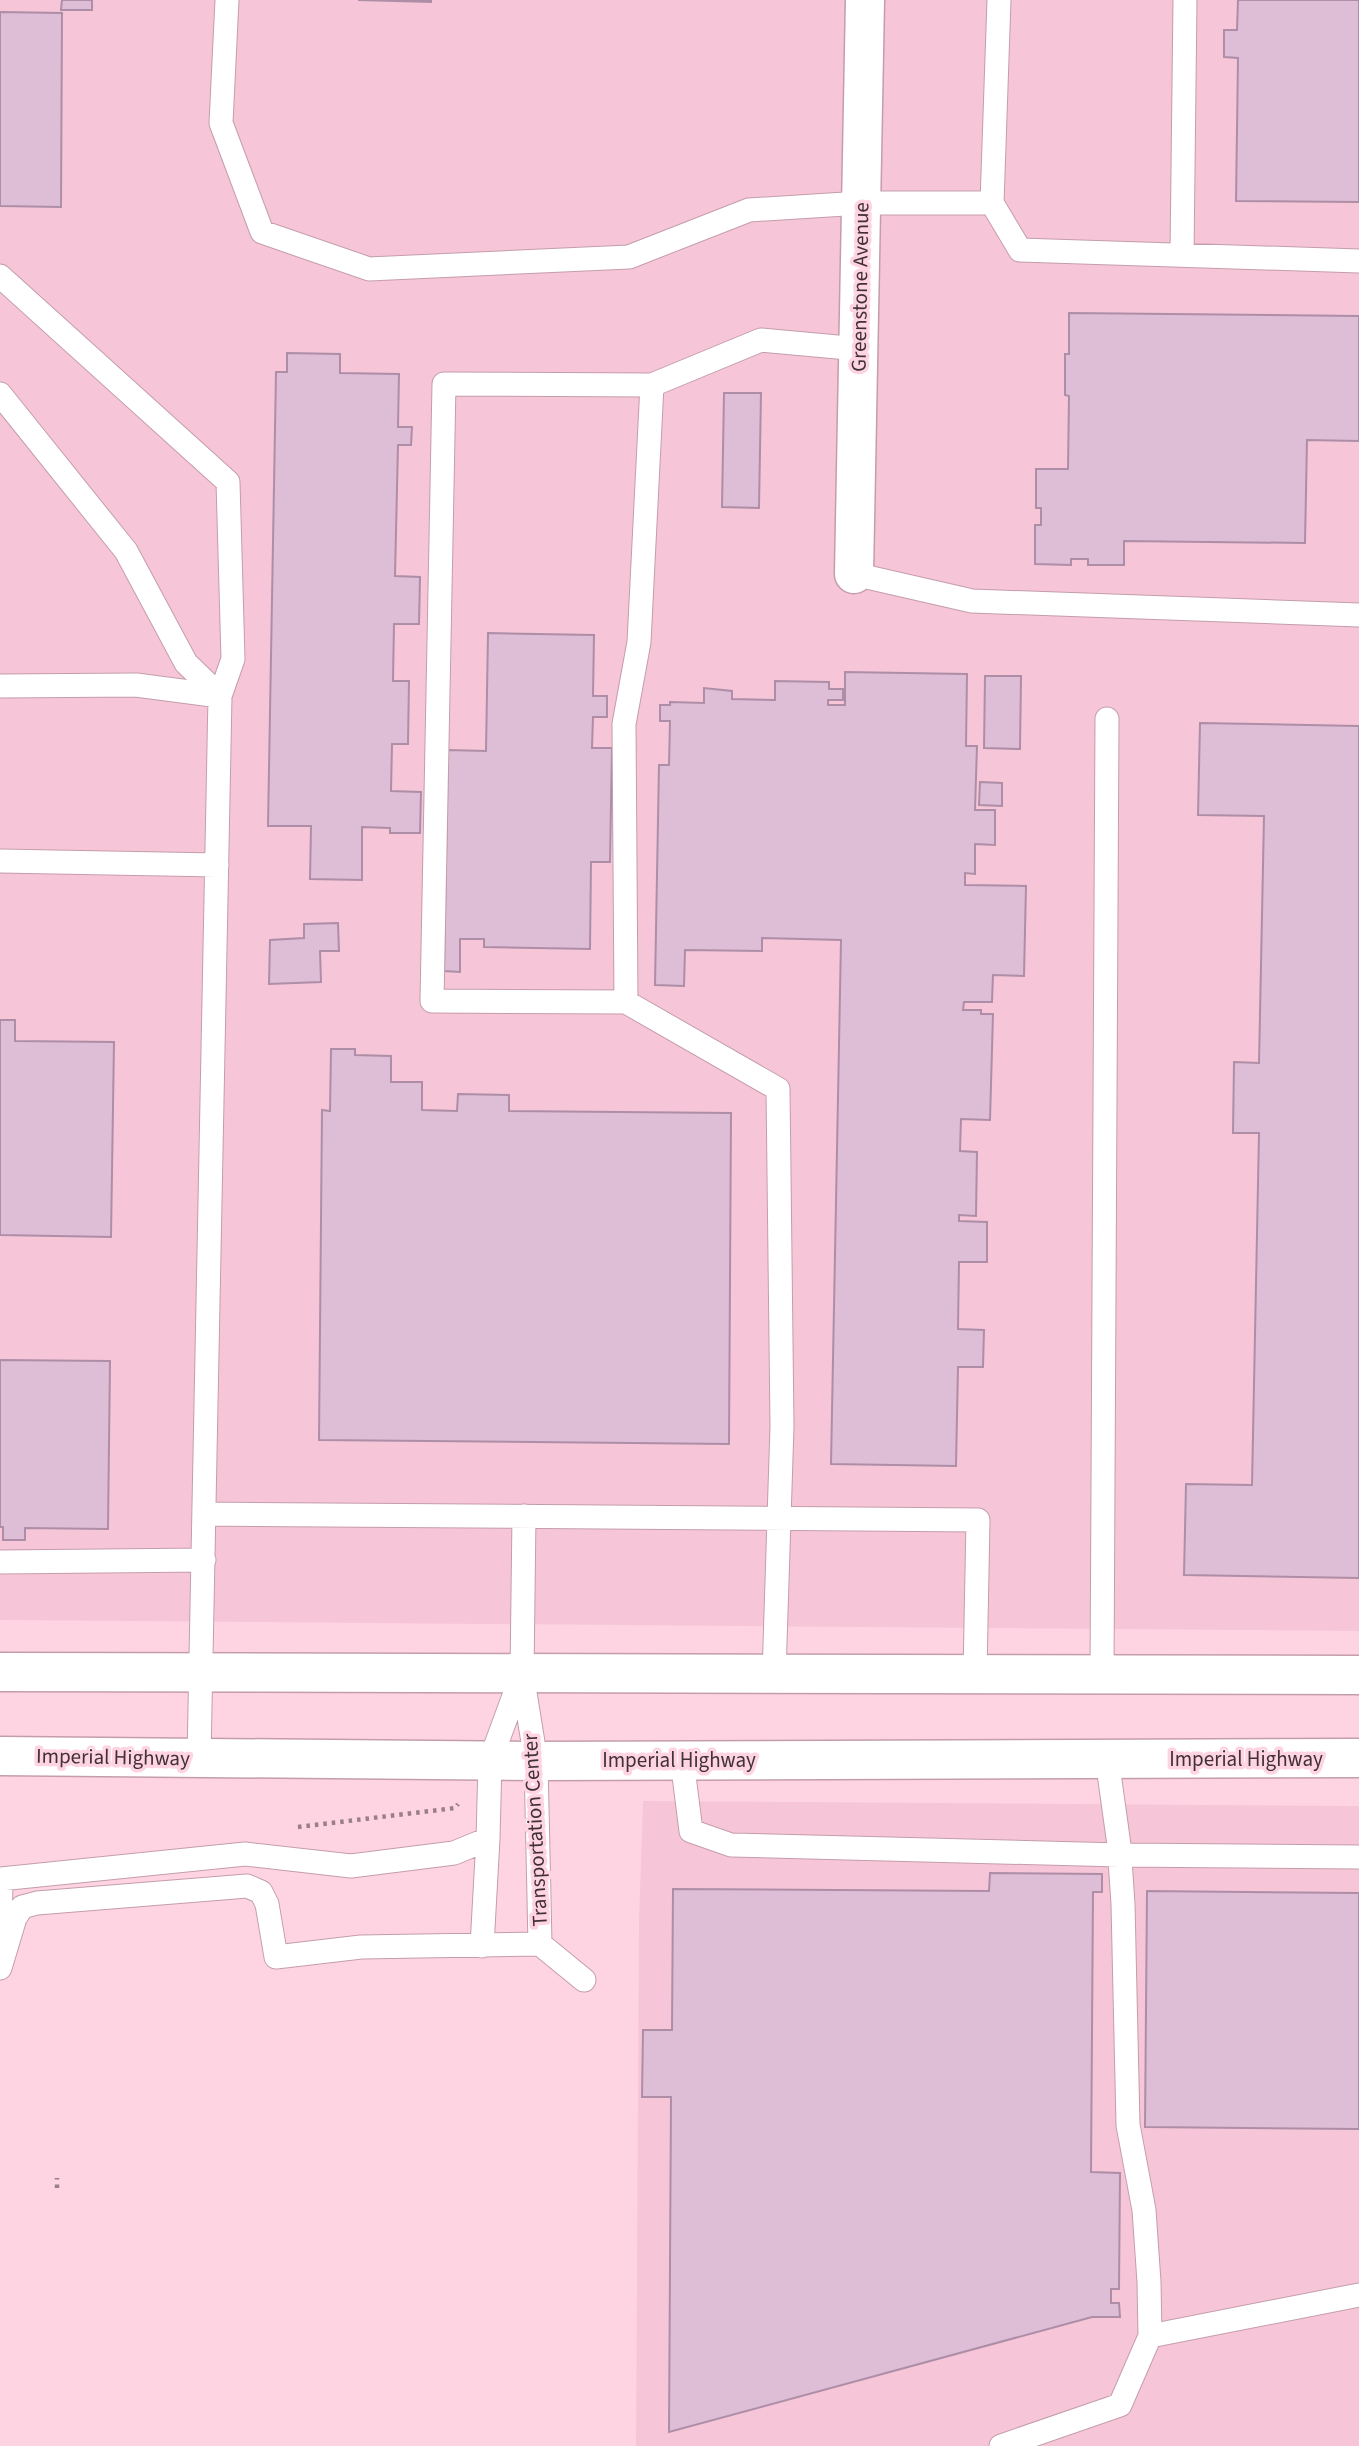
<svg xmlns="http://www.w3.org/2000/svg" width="1359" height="2446" viewBox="0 0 1359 2446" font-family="'Source Sans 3',sans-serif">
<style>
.built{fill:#f6c6d8}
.building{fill:#debdd7;stroke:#ad8ea6;stroke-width:2}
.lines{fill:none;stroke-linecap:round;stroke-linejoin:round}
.lane-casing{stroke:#c49dab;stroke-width:25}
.street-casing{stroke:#c49dab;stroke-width:41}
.primary-casing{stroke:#c49dab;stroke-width:41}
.path{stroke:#9a7e88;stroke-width:4.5;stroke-dasharray:3.5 5;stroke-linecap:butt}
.lane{stroke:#fff;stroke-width:23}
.street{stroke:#fff;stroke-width:38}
.primary{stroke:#fff;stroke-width:38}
.labels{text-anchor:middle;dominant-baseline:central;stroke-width:7;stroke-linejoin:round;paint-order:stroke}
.street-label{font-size:21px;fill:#413137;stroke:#fed4e3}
</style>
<rect width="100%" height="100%" fill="#fed4e3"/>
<path class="built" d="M0,0H1359V1631L0,1620Z
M643,1801L1359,1806V2446H636L639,1919Z"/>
<path class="building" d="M62,0H92V10H61Z
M358,0H431V2Z
M1238,0H1359V202L1236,201L1238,58L1224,57V30H1237Z
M0,12L62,13L61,207L0,206Z
M1069,313L1359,316V441L1307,440L1305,543L1124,541V565H1088V559H1071V565L1035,564V525H1041V508H1036V469H1068L1069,396L1065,395V354H1069Z
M287,353L340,354V373L399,374L398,427H412L411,445H398L395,576L420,577L419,624H394L393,681H409L408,744H392L391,791L421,792L420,833H390V828L362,827V880L310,879L311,826H268L276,372H287Z
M724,393H761L759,508L722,507Z
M488,633L594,635L593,696H607V717H593L592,748H612L610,862H591L590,949L484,947V939H460V972L444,971L448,750L486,751Z
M845,672L967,674L966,746H977L975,810H995V845L975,844V874L965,873V885L1026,886L1024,976L993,975L992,1002H964L963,1010H981V1014H993L990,1120L961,1119L960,1151L977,1152L976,1216L959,1215V1221L987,1222V1262H959L958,1329L984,1330L983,1367H958L956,1466L831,1464L841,940L762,938V951L685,950L684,986L655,985L659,765H669L670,721H660V705H670V702L704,703V688L732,691V699L775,700V681L829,682V689H843V700H828V705H845Z
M985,676H1021L1020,749L984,748Z
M1200,723L1359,726V1578L1184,1575L1186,1484L1252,1485L1259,1133H1233L1234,1062L1259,1063L1264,816L1198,815Z
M980,782L1002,783V806L979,805Z
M338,923L339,951H320L321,982L269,984L270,940L304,938V924Z
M0,1020H15V1041L114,1042L111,1237L0,1235Z
M331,1049H355V1055L391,1056V1082H422V1110L457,1111L458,1094L509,1095V1111L731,1113L729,1444L319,1440L322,1110L330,1111Z
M0,1360L110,1361L108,1529L25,1528V1540H3V1527H0Z
M990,1873L1102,1874V1892H1093L1091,2172L1120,2173L1119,2289H1111V2303H1119L1120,2317H1092L669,2432L671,2097H642L643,2030H672L673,1889L989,1891Z
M1147,1891L1359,1893V2129L1145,2127Z"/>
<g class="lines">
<g class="lane-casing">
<path id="lane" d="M227,0L221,123L262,232L369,269L629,257L749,210L861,203H992
M999,0L992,203L1020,250L1359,261
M1182,255L1185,0
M0,276L228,482L233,659L220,696L199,1758
M652,385L639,642L624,724L626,1002L432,1001L444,384L652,385L761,340L859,349
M0,394L126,551L186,663L220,696
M854,574L972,601L1359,615
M0,686L136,685L220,696
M0,861L217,865
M626,1002L778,1089L782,1426L774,1675
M205,1514L978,1520L975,1675
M524,1516L522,1674L536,1761L540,1944
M0,1562L204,1560
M1102,1675L1107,719
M1107,1759L1119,1845L1123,1904L1128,2125L1144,2210L1149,2282L1150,2336L1359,2295
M682,1760L691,1831L731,1845L1120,1855L1359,1857
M0,1879L245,1854L351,1866L454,1853L488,1839
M0,1942L1,1879
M482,1946L488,1839L490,1761L521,1677
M0,1968L15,1918L22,1907L37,1903L247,1886L261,1892L267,1904L276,1957L361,1947L540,1944L584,1980
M1001,2446L1120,2405L1150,2336"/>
</g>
<g class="street-casing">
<path id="street" d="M854,574L865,0"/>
</g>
<g class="primary-casing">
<path id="primary" d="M0,1672L1359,1675
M0,1756L536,1761L1359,1758"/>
</g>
<path class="path" d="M298,1827L455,1808L458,1804
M57,2188V2178"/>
<use href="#lane" class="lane"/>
<use href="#street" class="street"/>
<use href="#primary" class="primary"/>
</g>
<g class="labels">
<g class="street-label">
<text transform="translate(860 287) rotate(-89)">Greenstone Avenue</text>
<text transform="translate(113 1757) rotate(1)">Imperial Highway</text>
<text x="1246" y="1759">Imperial Highway</text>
<text x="679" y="1760">Imperial Highway</text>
<text transform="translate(535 1830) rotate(-93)">Transportation Center</text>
</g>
</g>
</svg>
